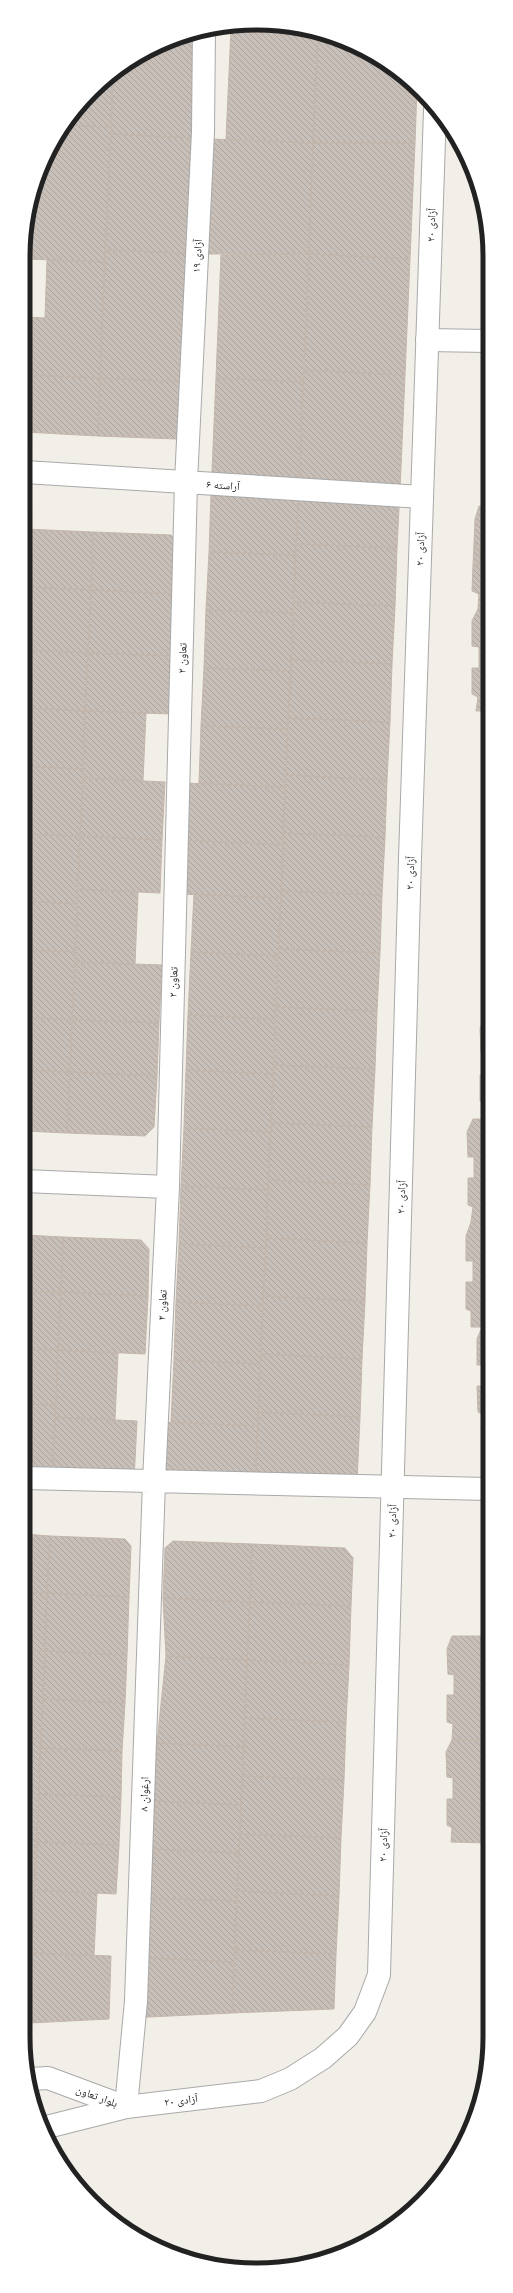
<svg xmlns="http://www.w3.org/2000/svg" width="513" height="2293" viewBox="0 0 513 2293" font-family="'DM Sans','Noto Naskh Arabic',sans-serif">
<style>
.building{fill:url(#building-back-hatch);stroke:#c4b6ab}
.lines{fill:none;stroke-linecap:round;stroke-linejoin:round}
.minor-casing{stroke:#a9a9a9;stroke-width:24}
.tertiary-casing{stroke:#a9a9a9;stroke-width:24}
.minor{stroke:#fff;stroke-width:22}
.tertiary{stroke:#fff;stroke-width:22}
.labels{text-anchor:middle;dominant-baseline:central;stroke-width:3.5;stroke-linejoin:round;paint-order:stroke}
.street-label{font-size:11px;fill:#222;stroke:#fff}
.rim{fill:none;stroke:#222;stroke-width:5}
</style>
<defs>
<pattern id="building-back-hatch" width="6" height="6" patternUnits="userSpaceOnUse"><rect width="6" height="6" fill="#c7bfb8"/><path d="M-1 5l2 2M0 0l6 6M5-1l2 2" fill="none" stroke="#aba49e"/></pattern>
</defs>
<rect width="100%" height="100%" fill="#f2efe9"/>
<path class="building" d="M277,26H291L318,34L313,143L226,139L231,29Z
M196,31L193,138L111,134L113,72Z
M318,34L360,47L417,88L415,143H313Z
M113,72L111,127L67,125Z
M67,125L111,127L105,262L25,259V226L54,140Z
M111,134L193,138L187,253L105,250Z
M212,139L313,143L309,254H207Z
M386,142L415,143L410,259L309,254L313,143Z
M105,250L187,253V382L100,378Z
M309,254L410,259L405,375L304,370Z
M309,254L303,382L216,378L221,255Z
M47,260L105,262L100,378L25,375V317L45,318Z
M304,370L405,375L400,490L299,486Z
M25,375L100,378L98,436L25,432Z
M100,378L187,382L185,430L176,439L98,436Z
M216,378L303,382L298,498L211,494Z
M299,486L400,490L397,548L296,544Z
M211,494L298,498L296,555L209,552Z
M479,506H488V609H478L479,594L472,591L473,565H480V545L474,544L475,519Z
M25,529L93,532L91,590L25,587Z
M93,532L171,535L180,545L178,594L91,590Z
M296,544L397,548L395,606L294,602Z
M474,544L480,545V565H473Z
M209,552L296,555L293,613L206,610Z
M25,587L91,590L88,653L25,650Z
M91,590L178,594L175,656L88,653Z
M294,602L395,606L392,664L291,660Z
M478,609H488V711H476L478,697L472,694V668H479V647L472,646V621Z
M206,610L293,613L291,671L204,668Z
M25,650L88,653L85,711L24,708Z
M88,653L175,656L172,714L85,711Z
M291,660L392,664L390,722L288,718Z
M204,668L291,671L288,729L201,726Z
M28,708L85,711L83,769L25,766Z
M85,711L146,713L143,781L83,778Z
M288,718L390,722L387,780L286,775Z
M201,726L288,729L285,787L199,783Z
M24,766L83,769L80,836L24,834Z
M286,775L387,780L385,837L283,833Z
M83,778L165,782L162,840L80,836Z
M184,783L285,787L283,845L182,840Z
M283,833L385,837L382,895L281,891Z
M24,834L80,836L77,904L24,901Z
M80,836L162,840L160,893L78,889Z
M182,840L283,845L281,898L179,894Z
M78,889L138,892L135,964L75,962Z
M281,891L382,895L380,953L279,949Z
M194,894L281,898L278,956L191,952Z
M24,901L77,904L75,952L24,950Z
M279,949L380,953L377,1011L276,1007Z
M24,950L75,952L72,1020L24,1017Z
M191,952L278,956L275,1019L188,1015Z
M75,962L162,965L159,1023L72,1020Z
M276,1007L377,1011L375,1069L274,1065Z
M188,1015L275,1019L273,1074L186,1070Z
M486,1016H488V1119H484L486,1103L480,1101V1075L487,1074V1054L481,1053L480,1028Z
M24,1017L72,1020L70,1072L24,1070Z
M72,1020L159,1023L157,1076L70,1072Z
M274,1065L375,1069L372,1127L271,1123Z
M24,1070L70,1072L67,1133L24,1131Z
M186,1070L273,1074L271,1132L184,1128Z
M70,1072L157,1076L154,1127L145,1136L67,1133Z
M473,1119H488V1222H471L473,1207L468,1205V1178H474V1157H468L467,1132Z
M271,1123L372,1127L370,1185L268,1180Z
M184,1128L271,1132L268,1190L181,1186Z
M268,1180L370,1185L367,1243L266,1238Z
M181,1186L268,1190L266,1248L179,1244Z
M471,1222H488V1327H471V1311L466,1309V1282H473V1261H466V1236Z
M24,1235L63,1237L61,1292H24Z
M63,1237L141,1240L149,1249L148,1296L61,1292Z
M266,1238L367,1243L365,1301L263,1296Z
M179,1244L266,1248L263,1306L176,1302Z
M24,1292H61L58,1350H24Z
M61,1292L148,1296L145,1354L58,1350Z
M263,1296L365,1301L362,1359L261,1354Z
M176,1302L263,1306L260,1364L174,1360Z
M482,1327H488V1430H481L483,1415L478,1412L477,1386H484V1365H477V1339Z
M24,1350H58L56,1405L24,1404Z
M58,1350L118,1353L115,1420L55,1417Z
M261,1354L362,1359L360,1417L258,1412Z
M174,1360L260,1364L258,1426L171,1422Z
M24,1404L56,1405L52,1478L24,1476Z
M258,1412L360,1417L357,1482L255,1487Z
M55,1417L137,1421L134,1481L52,1478Z
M156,1422L258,1426L255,1487L154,1482Z
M487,1532H488V1570H482V1545Z
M24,1534L50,1536L47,1593L23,1592Z
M50,1536L125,1539L131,1546L129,1597L47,1593Z
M173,1541L252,1544L250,1602L163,1598L165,1548Z
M252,1544L345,1548L353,1558L351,1606L250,1602Z
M482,1591H488V1635H486L487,1620L482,1618Z
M23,1592L47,1593L45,1651L23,1650Z
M47,1593L129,1597L127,1655L45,1651Z
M163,1598L250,1602L247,1660L166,1656Z
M250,1602L351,1606L349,1665L247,1660Z
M452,1636H488V1740H452L453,1724L447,1722V1695H454V1675L448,1674L447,1649Z
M23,1650L45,1651L41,1738L23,1737Z
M45,1651L127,1655L125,1703L43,1699Z
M166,1656L247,1660L244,1747L157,1743Z
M247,1660L349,1665L346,1722L245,1718Z
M43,1699L125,1703L122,1751L40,1748Z
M245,1718L346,1722L344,1780L242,1776Z
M23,1737L41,1738L39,1794H23Z
M452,1740H488V1843L451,1842L452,1828L447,1825V1799H453V1778L447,1777L446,1752Z
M157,1743L244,1747L241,1805L154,1801Z
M40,1748L122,1751L121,1797L39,1794Z
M242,1776L344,1780L341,1838L240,1834Z
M23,1794H39L36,1854L23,1853Z
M39,1794L121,1797L119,1845L37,1842Z
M154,1801L241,1805L239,1853L152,1849Z
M240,1834L341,1838L339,1896L237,1891Z
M37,1842L119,1845L116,1894L34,1890Z
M152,1849L239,1853L237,1901L150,1898Z
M23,1853L36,1854L34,1912L23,1911Z
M34,1890L97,1893L94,1955L32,1953Z
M237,1891L339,1896L336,1954L235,1950Z
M150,1898L237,1901L234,1962L147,1958Z
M23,1911L34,1912L31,1974H23Z
M235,1950L336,1954L334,2009L232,2013Z
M32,1953L111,1956L109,2019L29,2023Z
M130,1957L234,1962L232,2013L128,2018Z
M23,1974H31L29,2023H23Z"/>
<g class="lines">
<g class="minor-casing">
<path id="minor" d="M427,340L488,341
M25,472L422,497
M24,1181L168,1187
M24,1478L488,1489
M126,2107L136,2001L154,1481L168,1187L186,482L203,132L204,30"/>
</g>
<g class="tertiary-casing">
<path id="tertiary" d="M31,2079L48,2078L126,2107
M43,2128L126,2107L261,2091L290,2079L323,2058L348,2036L365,2012L379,1975L410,858L435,110"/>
</g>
<use href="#minor" class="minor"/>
<use href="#tertiary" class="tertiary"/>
</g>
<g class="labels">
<g class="street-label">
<text transform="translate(431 225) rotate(-88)">آزادی ۲۰</text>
<text transform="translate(197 256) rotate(-87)">آزادی ۱۹</text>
<text transform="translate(223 485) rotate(4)">آراسته ۶</text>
<text transform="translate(420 549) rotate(-88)">آزادی ۲۰</text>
<text transform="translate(182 658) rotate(-88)">تعاون ۲</text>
<text transform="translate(410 873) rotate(-88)">آزادی ۲۰</text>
<text transform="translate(173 982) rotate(-88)">تعاون ۲</text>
<text transform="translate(401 1197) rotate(-88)">آزادی ۲۰</text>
<text transform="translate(162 1305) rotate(-87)">تعاون ۲</text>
<text transform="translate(392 1521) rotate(-88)">آزادی ۲۰</text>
<text transform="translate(144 1794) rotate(-88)">ارغوان ۸</text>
<text transform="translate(383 1845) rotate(-88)">آزادی ۲۰</text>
<text transform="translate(97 2096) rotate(20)">بلوار تعاون</text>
<text transform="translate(181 2100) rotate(-7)">آزادی ۲۰</text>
</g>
</g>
<path d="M0 0H513V2293H0ZM256 30H257A226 226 0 0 1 483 256V2037A226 226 0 0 1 257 2263H256A226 226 0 0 1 30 2037V256A226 226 0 0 1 256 30Z" fill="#fff" fill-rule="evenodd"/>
<path class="rim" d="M256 30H257A226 226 0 0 1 483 256V2037A226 226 0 0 1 257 2263H256A226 226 0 0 1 30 2037V256A226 226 0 0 1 256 30Z"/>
</svg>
